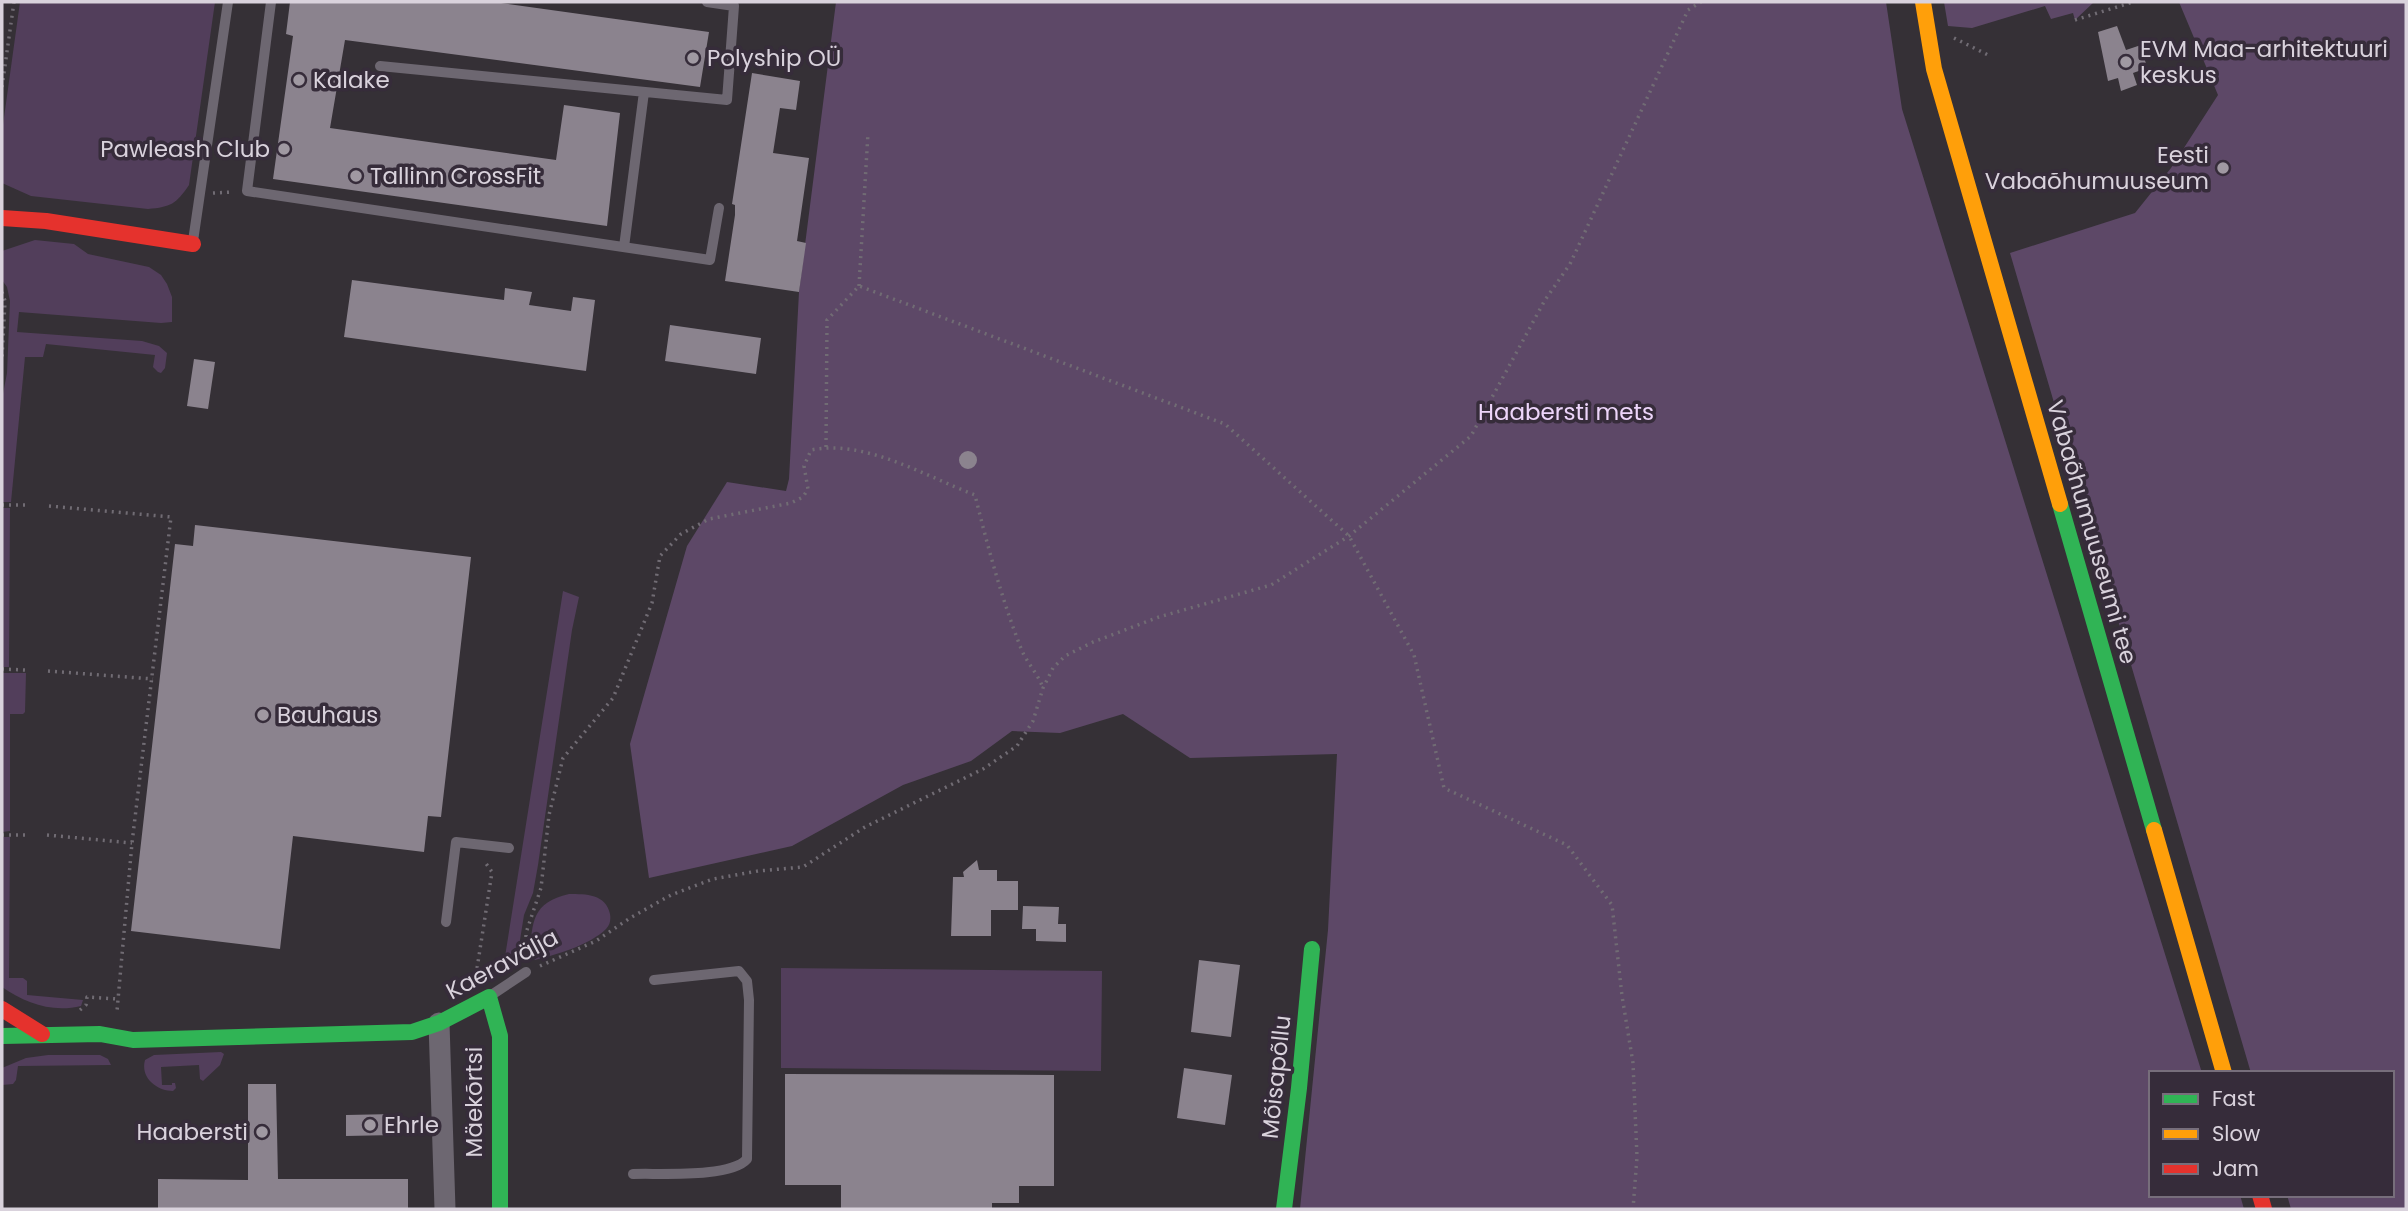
<svg xmlns="http://www.w3.org/2000/svg" width="2408" height="1211" viewBox="0 0 2408 1211" font-family="Poppins,sans-serif">
<style>
.green{fill:#523e5b}
.forest{fill:#5d4867}
.building{fill:#8b838e}
.lines{fill:none;stroke-linecap:round;stroke-linejoin:round}
.path{stroke:#716c74;stroke-width:3.5;stroke-dasharray:2 5;stroke-linecap:butt}
.lane{stroke:#6d6771;stroke-width:10}
.street{stroke:#6d6771;stroke-width:21}
.fast{stroke:#30b455;stroke-width:16}
.slow{stroke:#ff9f0a;stroke-width:16}
.jam{stroke:#e5322d;stroke-width:16}
.poi-dot{fill:#a099a2;stroke:#362c3a;stroke-width:2.5}
.labels{text-anchor:middle;dominant-baseline:central;stroke-width:7;stroke-linejoin:round;paint-order:stroke}
.poi-label{font-size:23px;fill:#d9d2dc;stroke:#362c3a;text-anchor:start}
.park-label{font-size:23px;fill:#edd5fa;stroke:#362c3a}
.street-label{font-size:23px;fill:#d9d2dc;stroke:#362c3a}
</style>
<rect width="100%" height="100%" fill="#353036"/>
<path class="green" d="M20,2H215L189,185C176,204 171,207 148,209L31,196L2,183V132Z
M35,240L74,244L88,254L149,267L161,275L167,284L172,297V322L161,323L19,312L17,332L142,341L159,346L167,353L165,368L161,373L158,372L153,367L155,355L46,344L43,357H25L11,502H2V399L7,373L10,301L7,287L2,280V251Z
M2,508H10L9,667H2Z
M563,591L579,597L572,630L538,865L533,893L524,915L516,965L508,972L504,963Z
M2,673H26L25,712L23,714H10V831L2,832Z
M2,837H10L9,978H23L27,981V995L83,1000L81,1006C52,1013 25,1003 2,987Z
M569,894C586,894 606,894 610,914C611,920 610,925 606,929C590,945 555,955 535,960L530,956C532,921 532,903 569,894Z
M781,968L1102,971L1101,1071L781,1068Z
M221,1052L224,1054L220,1065L203,1081L200,1079L199,1065L161,1067L162,1085H172V1083H175L176,1088L173,1091C157,1091 140,1078 145,1060L154,1055Z
M48,1055H100L108,1059L111,1065L18,1066L16,1080L13,1084L2,1085V1068L26,1058Z"/>
<path class="forest" d="M836,2H1886L1902,109L2202,1073H2151V1195H2240L2244,1209H1300L1328,930L1337,754L1190,758L1123,714L1060,733L1012,731L971,761L903,785L792,846L649,878L630,744L687,546L727,482L786,491L789,479L799,292Z
M1944,2H2094L2075,20L2073,13L2051,19L2045,6L1972,28L1948,26Z
M2179,2H2406V1209H2291L2287,1195H2392V1073H2251L2010,253L2135,213L2171,168L2218,95Z"/>
<path class="building" d="M290,2H494L709,32L700,87L345,40L330,128L556,160L564,105L620,113L607,226L273,179L293,36L286,34Z
M2117,26L2126,50L2141,45L2147,68L2133,73L2137,85L2121,91L2118,78L2108,81L2098,32Z
M752,73L800,81L796,110L780,108L773,153L809,158L797,241L806,243L799,292L725,281L735,215V205L732,204Z
M352,280L504,300L505,288L532,292L529,305L571,311L573,297L595,300L586,371L344,337Z
M670,325L761,338L756,374L665,361Z
M194,359L215,362L208,409L187,406Z
M959 460a9 9 0 1 1 18 0a9 9 0 1 1-18 0Z
M195,525L471,557L441,817L428,816L424,852L293,836L280,949L131,931L175,544L193,546Z
M977,860L979,870H997V881H1018V910H991V936H951L953,877H964L963,872Z
M1023,906L1059,907L1058,924H1066V942L1036,941V929H1022Z
M1199,960L1240,965L1231,1037L1191,1032Z
M1184,1068L1232,1075L1225,1125L1177,1118Z
M785,1074L1054,1075V1186H1019V1203H992V1209H841V1185H785Z
M248,1084H276L278,1179H408V1209H158V1179L248,1180Z
M394,1114V1135L346,1136V1115Z"/>
<g class="lines">
<path class="path" d="M2075,20L2133,2
M1954,38L1988,55
M2,87L14,2
M213,193L233,192
M859,286L868,133
M2,292L5,301L2,360
M826,447L827,320L859,286L1225,424L1349,536L1414,655L1444,788L1567,845L1612,905L1622,996L1633,1063L1637,1157L1633,1209
M2,505H26
M49,506L171,517L132,843L117,1011
M2,669L25,670
M48,671L153,679
M2,835H25
M47,835L132,843
M526,958V933L541,888L549,815L563,758L613,698L652,603L660,556L681,534L709,519L791,503L803,497L808,489L804,466L811,450C865,439 925,476 975,495C988,548 1002,600 1022,651C1028,664 1038,674 1043,688
M540,966L596,941L630,918L671,895L713,879L758,871L803,867L865,827L983,769L1017,746L1033,721L1043,688L1053,668L1065,656L1093,642L1159,617L1271,585L1349,536L1471,436L1545,300L1570,264L1688,10L1701,2
M476,975L492,872L485,862
M80,1010L86,1005L87,997L117,999"/>
<path class="lane" d="M271,2L247,191L710,260L719,208
M380,66L727,100L734,6L707,2
M193,241L228,2
M624,247L644,92
M446,922L456,842L509,848
M490,996L526,972
M633,1174C659,1173 731,1178 747,1159L749,1000L747,981L739,971L654,980"/>
<path class="street" d="M439,1023L445,1209"/>
<path class="fast" d="M2060,504L2154,830
M2,1036L100,1034L133,1040L412,1032L439,1023L489,997L500,1036V1209
M1284,1209L1299,1088L1312,949"/>
<path class="slow" d="M1923,2L1934,69L2060,504
M2154,830L2224,1073"/>
<path class="jam" d="M2,218L46,221L193,244
M2,1009L42,1034
M2260,1195L2264,1209"/>
</g>
<g class="poi-dot">
<circle cx="693" cy="58" r="7"/>
<circle cx="2126" cy="62" r="7"/>
<circle cx="299" cy="80" r="7"/>
<circle cx="284" cy="149" r="7"/>
<circle cx="2223" cy="168" r="7"/>
<circle cx="356" cy="176" r="7"/>
<circle cx="263" cy="715" r="7"/>
<circle cx="370" cy="1125" r="7"/>
<circle cx="262" cy="1132" r="7"/>
</g>
<g class="labels">
<g class="poi-label">
<text x="2140" y="49">EVM Maa-arhitektuuri<tspan x="2140" dy="26">keskus</tspan></text>
<text x="707" y="58">Polyship OÜ</text>
<text x="313" y="80">Kalake</text>
<text x="270" y="149" text-anchor="end">Pawleash Club</text>
<text x="2209" y="155" text-anchor="end">Eesti<tspan x="2209" dy="26">Vabaõhumuuseum</tspan></text>
<text x="370" y="176">Tallinn CrossFit</text>
<text x="277" y="715">Bauhaus</text>
<text x="384" y="1125">Ehrle</text>
<text x="248" y="1132" text-anchor="end">Haabersti</text>
</g>
<g class="park-label">
<text x="1566" y="412">Haabersti mets</text>
</g>
<g class="street-label">
<text transform="translate(2092 532) rotate(74)">Vabaõhumuuseumi tee</text>
<text transform="translate(502 964) rotate(-28)">Kaeravälja</text>
<text transform="translate(1276 1077) rotate(-84)">Mõisapõllu</text>
<text transform="translate(474 1102) rotate(-90)">Mäekõrtsi</text>
</g>
</g>
<rect width="2408" height="1211" fill="none" stroke="#d9d2dc" stroke-width="7"/>
<rect x="2149" y="1071" width="245" height="126" fill="#362c3a" stroke="#776e7b" stroke-width="2"/>
<rect x="2163" y="1094" width="35" height="10" fill="#30b455" stroke="#776e7b" stroke-width="2"/>
<text x="2212" y="1106" font-size="21" fill="#d9d2dc">Fast</text>
<rect x="2163" y="1129" width="35" height="10" fill="#ff9f0a" stroke="#776e7b" stroke-width="2"/>
<text x="2212" y="1141" font-size="21" fill="#d9d2dc">Slow</text>
<rect x="2163" y="1164" width="35" height="10" fill="#e5322d" stroke="#776e7b" stroke-width="2"/>
<text x="2212" y="1176" font-size="21" fill="#d9d2dc">Jam</text>
</svg>
